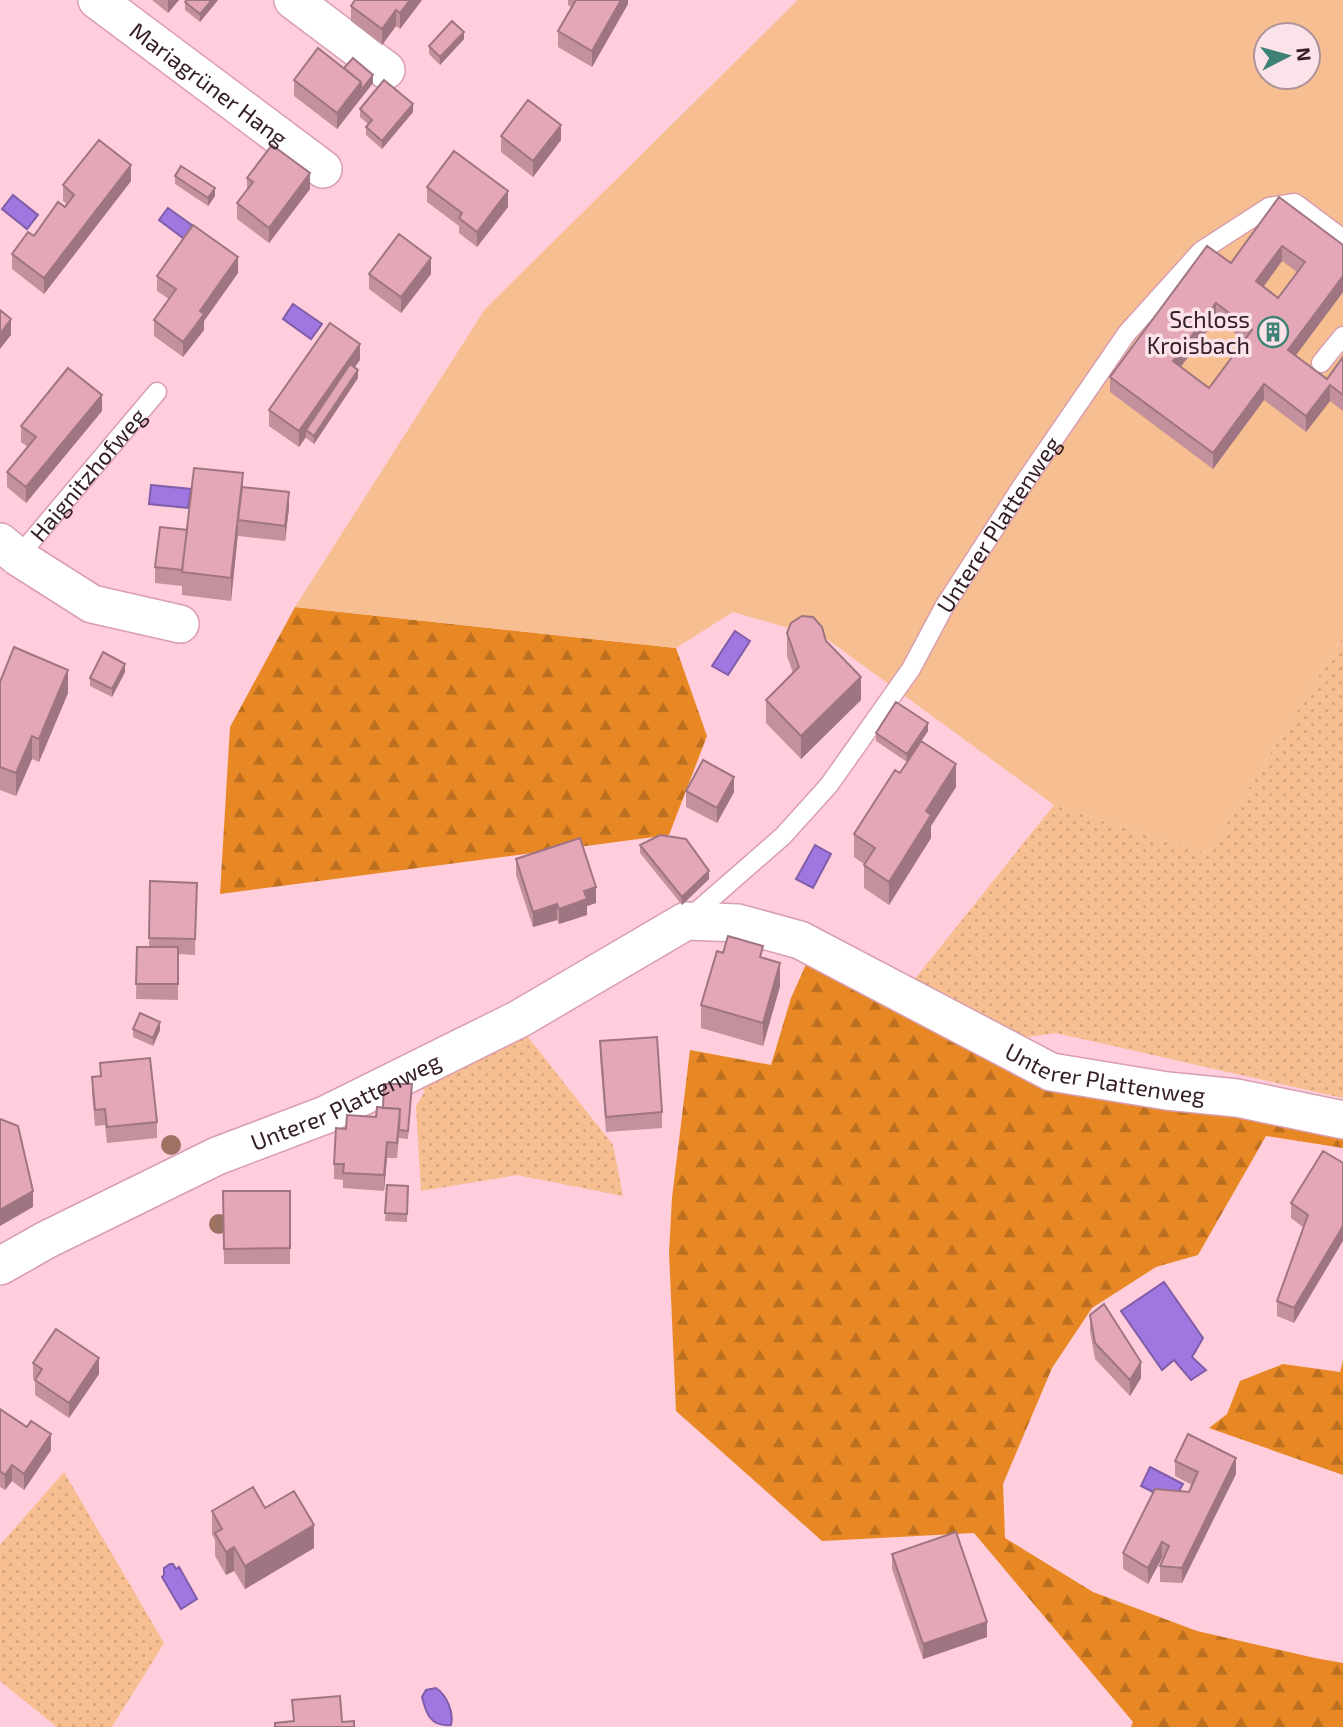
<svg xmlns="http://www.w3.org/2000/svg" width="1343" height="1727" viewBox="0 0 1343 1727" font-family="'Exo 2',sans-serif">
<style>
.grass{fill:url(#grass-dots)}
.forest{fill:url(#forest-firs)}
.garden{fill:#f7bf91;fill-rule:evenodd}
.water{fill:#a077e1;stroke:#805da9;stroke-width:2}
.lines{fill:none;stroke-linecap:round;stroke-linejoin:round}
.lane-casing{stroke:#d99eaf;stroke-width:21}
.street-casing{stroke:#d99eaf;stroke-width:40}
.lane{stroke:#fff;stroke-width:18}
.street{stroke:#fff;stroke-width:37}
.tree{fill:#9d7263}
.wall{fill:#c3909e;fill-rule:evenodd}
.shaded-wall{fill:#9f7581}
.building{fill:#e3a7b8;stroke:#9f7581;stroke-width:2;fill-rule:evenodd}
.labels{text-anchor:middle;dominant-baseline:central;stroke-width:7;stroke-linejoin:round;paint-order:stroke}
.street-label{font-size:23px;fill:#362027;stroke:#fce2e9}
.poi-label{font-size:23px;fill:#362027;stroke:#fce2e9;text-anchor:end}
</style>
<defs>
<pattern id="grass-dots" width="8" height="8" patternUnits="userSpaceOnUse" patternTransform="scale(1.75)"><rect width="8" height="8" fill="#f7bf91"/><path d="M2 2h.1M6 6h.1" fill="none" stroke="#d4a47d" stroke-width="1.8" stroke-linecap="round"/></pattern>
<pattern id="forest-firs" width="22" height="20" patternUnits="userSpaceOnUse" patternTransform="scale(1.75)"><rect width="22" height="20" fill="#e78824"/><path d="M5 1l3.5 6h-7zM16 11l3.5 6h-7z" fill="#bc6f1f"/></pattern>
</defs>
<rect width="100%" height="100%" fill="#ffcddb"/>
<path class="grass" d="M1343,637V1098L1056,1033L975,1044L898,1000L1054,805L1208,853Z
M524,1032L613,1145L623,1196L517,1175L421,1191L416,1106L425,1091L410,1080Z
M64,1472L164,1643L112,1727H57L0,1681V1545Z"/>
<path class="forest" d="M295,607L676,648L707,736L669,835L220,894L230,727Z
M808,960L975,1044L1015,1076L1287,1116L1343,1128V1148L1266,1136L1198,1255L1156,1267L1092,1308L1052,1368L1003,1484L1005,1538L1093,1592L1197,1631L1315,1658L1343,1663V1727H1131L1133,1722L974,1533L822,1541L676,1411L669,1252L672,1198L690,1050L771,1065L791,998Z
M1343,1361V1475L1209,1428L1227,1414L1240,1381L1283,1364L1340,1372Z"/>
<path class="garden" d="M798,0H1343V637L1208,853L1054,805L827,639L733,612L676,648L295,607L485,309ZM1266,35H1308V77H1266Z"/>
<path class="water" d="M13,195L38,215L27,229L2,209Z
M168,208L196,228L187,241L159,220Z
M293,304L322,324L311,339L283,319Z
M151,485L191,489L188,508L149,504Z
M735,631L750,641L728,675L712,666Z
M815,845L831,854L813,888L796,879Z
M1164,1282L1203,1338L1192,1357L1206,1370L1191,1380L1174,1360L1162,1370L1121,1311Z
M1150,1467L1183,1484L1173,1502L1141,1486Z
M170,1564H173L176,1569L179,1567L197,1599L181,1609L162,1577L164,1575V1568Z
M436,1688C447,1695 454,1713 451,1725C430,1727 426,1713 422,1697L426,1690Z"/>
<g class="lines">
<g class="lane-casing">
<g id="lane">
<path d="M1321,363L1343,336"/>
<path id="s1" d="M18,557L157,392"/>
<path id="s2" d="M688,919L783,836L829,785L911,669L944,607L1022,486L1127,333L1201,251L1269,207L1295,203L1343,239"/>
</g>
</g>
<g class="street-casing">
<g id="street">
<path id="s3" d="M97,0L323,169"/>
<path d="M293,0L386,70"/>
<path d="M0,542L18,557L92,604L180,624"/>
<path id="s4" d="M0,1266L46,1240L217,1156L325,1115L519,1019L686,921L738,923L800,940L1051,1072L1167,1091L1237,1098L1343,1120"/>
</g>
</g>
<use href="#lane" class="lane"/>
<use href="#street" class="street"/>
</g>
<g class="tree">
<circle cx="171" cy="1145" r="10"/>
<circle cx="219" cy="1224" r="10"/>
</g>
<path class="wall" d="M152,0H179L168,13Z
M218,0L200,22L185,10V2Z
M355,0H422L400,29L396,26L382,45L351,21V6Z
M568,0H628V4L592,67L558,47V31L571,7L568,5Z
M464,39L440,65L429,54V46Z
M344,68L373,83L337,129L294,96V80Z
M360,109L413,112L382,149L366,135V127L368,124L360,117Z
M501,136L561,140L533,177L501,152Z
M175,176L215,196L208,206L175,184Z
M247,178L310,189L269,243L237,219V203L247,190Z
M131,181L44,294L12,269V254L34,236L67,204L63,201V185Z
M427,187L508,207L477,247L459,233V226L427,202Z
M1279,197L1343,245V292L1296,355L1327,379L1343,357V411L1330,401L1306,432L1264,400L1213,469L1110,392V377L1231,263ZM1282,261L1297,272L1278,298L1263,287ZM1216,319L1244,340L1209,388L1181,367Z
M238,273L204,321V330L183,357L154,336V320L169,299L157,291V276Z
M369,274H431L401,313L369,289Z
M360,360L354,367L358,378L314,444L306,438V437L299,447L269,426V410Z
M102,411L26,503L7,487V472L28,447L21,442V426Z
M243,487L289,508L285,541L238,536V533L231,601L182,595V586L155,583V567L187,530Z
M787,633L826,641L861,700L801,759L766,723V700L793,673L787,656Z
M125,672L112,697L90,686V678Z
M0,682L68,693L39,762L32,759L16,796L0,790Z
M928,731L921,741L956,787L931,826V838L889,905L864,888V864L854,857V834L900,773L917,748L907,762L876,741V733Z
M686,791L734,792L717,823L686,807Z
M640,845L709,879L682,905L640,853Z
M516,859L596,903L587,906V915L559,924L557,920L533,927L516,875Z
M150,881L197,883L195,955L178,954V1000L136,999L137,947H149Z
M723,953L763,958L780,986L763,1046L701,1028V1005Z
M133,1029L160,1030L153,1046L133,1037Z
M600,1041L662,1112V1128L606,1132L600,1057Z
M100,1063L157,1122V1138L107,1143L105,1125L95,1126L92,1093V1077L100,1076Z
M412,1092L408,1139L399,1138L397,1158H387L384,1191L343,1188V1180L334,1179V1164L376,1117L383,1108Z
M1323,1151L1294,1323L1277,1316V1301L1304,1228L1291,1218V1203Z
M387,1185L408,1186L407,1222L385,1221Z
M223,1191H290V1264H224Z
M1090,1315L1141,1378L1130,1396L1095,1359L1090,1331Z
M33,1363L99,1374L69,1418L35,1395V1380L33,1379Z
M0,1409L51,1450L24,1490L12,1481L5,1490L0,1487Z
M1175,1461L1236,1474L1182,1583L1160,1582V1566L1163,1558H1162L1148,1584L1123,1569V1553L1189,1492L1192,1485L1175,1476Z
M265,1508L314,1548L245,1589L234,1571L226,1575L215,1556V1540L212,1534V1511Z
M892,1554L987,1637L923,1659L892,1569Z"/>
<path class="shaded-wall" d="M168,0H179L168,13Z
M212,0H218L200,22V14Z
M410,0H422L400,29V13Z
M621,0H628V4L592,67V51Z
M396,10V26L382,45V29Z
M464,32V39L440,65V57Z
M373,75V83L337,129V113L361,82Z
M413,104V112L382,149V141Z
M561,125V140L533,177V161Z
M131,165V181L44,294V278Z
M310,173V189L269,243V228Z
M215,188V196L208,206V198Z
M508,191V207L477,247V232Z
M1282,246V261L1256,297V281Z
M238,257V273L204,321V330L183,357V342L200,311Z
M431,258V274L401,313V297Z
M1343,276V292L1288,366V350Z
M1216,303V319L1173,377V361Z
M11,319V335L0,349V334Z
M360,344V360L309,432L306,430V437L299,447V431Z
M358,370V378L314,444V436Z
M1264,384V400L1213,469V453Z
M1330,385V401L1306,432V416Z
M102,395V411L26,503V487Z
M243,473V496L238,520V533L231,601V578Z
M289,492V508L285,541V526Z
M125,664V672L112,697V689Z
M68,670V693L39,762V739Z
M861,677V700L801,759V736Z
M928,723V731L907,762V754Z
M32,736V759L16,796V773Z
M956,764V787L931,826V838L889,905V882L926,811Z
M734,777V792L717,823V808Z
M709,871V879L682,905V897Z
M596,887V903L587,906V915L559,924V909L584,891Z
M557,904V920L533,927V912Z
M780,963V986L763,1046V1023Z
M160,1022V1030L153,1046V1038Z
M387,1142V1158L384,1191V1175Z
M33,1191V1207L0,1226V1210Z
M1343,1226V1241L1294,1323V1308Z
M99,1358V1374L69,1418V1403Z
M1141,1362V1378L1130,1396V1380Z
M51,1434V1450L24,1490V1474Z
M1236,1458V1474L1182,1583V1568Z
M12,1465V1481L5,1490V1475Z
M314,1525V1548L245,1589V1566Z
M1162,1542V1558L1148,1584V1568Z
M234,1547V1571L226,1575V1552Z
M987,1622V1637L923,1659V1644Z"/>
<path class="building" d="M187,0H212L200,14L185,2Z
M355,0H410L400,13L396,10L382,29L351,6Z
M576,0H621L592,51L558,31Z
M452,21L464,32L440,57L429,46Z
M318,48L361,82L337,113L294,80Z
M353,58L373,75L361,90V82L344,68Z
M384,80L413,104L382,141L366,127L372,120L360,109Z
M528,100L561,125L533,161L501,136Z
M99,140L131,165L44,278L12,254L28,232L34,236L58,202L65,207L74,195L63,185Z
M272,145L310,173L269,228L237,203L253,182L247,178Z
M454,151L508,191L477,232L459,218L462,213L427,187Z
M181,166L215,188L208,198L175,176Z
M1279,197L1343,245V276L1288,350L1327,379L1343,357V395L1330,385L1306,416L1264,384L1213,453L1110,377L1207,246L1231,263ZM1282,246L1305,262L1278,298L1256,281ZM1216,303L1252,330L1209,388L1173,361Z
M193,225L238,257L200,311L204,314L183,342L154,320L176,289L157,276Z
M399,234L431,258L401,297L369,274Z
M0,310L11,319L0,334Z
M330,323L360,344L299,431L269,410Z
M350,364L358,370L314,436L306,430Z
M68,368L102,395L26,487L7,472L36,437L21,426Z
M194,468L243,473L231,578L182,572Z
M242,487L289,492L285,526L238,520Z
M160,527L187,530L182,570L155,567Z
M802,616L813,617L822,627L826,641L861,677L801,736L766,700L799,667L787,633L791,623Z
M14,647L68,670L39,739L32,736L16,773L0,767V682Z
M103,652L125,664L112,689L90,678Z
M896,702L928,723L907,754L876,733Z
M921,741L956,764L926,811L931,815L889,882L864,865L875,848L854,834L895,770L900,773Z
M703,760L734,777L717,808L686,791Z
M660,835L686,839L709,871L682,897L640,845Z
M580,838L596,887L584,891L587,899L559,909L557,904L533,912L516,859Z
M150,881L197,883L195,939L149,938Z
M728,936L763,946L760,957L780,963L763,1023L701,1005L717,951L723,953Z
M137,947H178V984H136Z
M140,1013L160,1022L153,1038L133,1029Z
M657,1037L662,1112L606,1117L600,1041Z
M150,1058L157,1122L107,1127L105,1109L95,1110L92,1077L101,1076L100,1063Z
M384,1084H412L408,1131L399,1130L400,1109L383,1108Z
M377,1107L400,1109L397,1143L387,1142L384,1175L343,1173L344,1164H334L336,1128L346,1129L347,1115L376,1117Z
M0,1119L18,1126L33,1191L0,1210Z
M1323,1151L1343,1163V1226L1294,1308L1277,1301L1308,1215L1291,1203Z
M387,1185L408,1186L407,1214L385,1213Z
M223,1191H290V1248L224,1249Z
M1104,1304L1141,1362L1130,1380L1095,1343L1090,1315Z
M56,1329L99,1358L69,1403L35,1380L42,1369L33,1363Z
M0,1409L27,1427L31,1421L51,1434L24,1474L12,1465L5,1475L0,1471Z
M1188,1434L1236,1458L1182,1568L1160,1566L1169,1546L1162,1542L1148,1568L1123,1553L1155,1489L1189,1492L1198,1472L1175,1461Z
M253,1487L265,1508L294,1491L314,1525L245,1566L234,1547L226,1552L215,1533L222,1529L212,1511Z
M956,1532L987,1622L923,1644L892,1554Z
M340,1696L342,1722L354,1721V1727H275V1723L294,1721L292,1700Z"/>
<defs>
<g id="building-ring" transform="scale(1.575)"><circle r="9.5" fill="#fce2e9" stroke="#3e8275" stroke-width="1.5"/><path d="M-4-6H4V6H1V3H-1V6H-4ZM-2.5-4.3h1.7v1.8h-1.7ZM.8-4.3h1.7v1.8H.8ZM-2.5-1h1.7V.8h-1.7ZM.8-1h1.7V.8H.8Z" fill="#3e8275"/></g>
</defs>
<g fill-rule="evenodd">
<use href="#building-ring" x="1273" y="332"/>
</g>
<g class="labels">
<g class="street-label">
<text stroke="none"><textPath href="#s3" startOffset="140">Mariagrüner Hang</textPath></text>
<text stroke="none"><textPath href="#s1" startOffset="108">Haignitzhofweg</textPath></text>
<text stroke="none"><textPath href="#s2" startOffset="506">Unterer Plattenweg</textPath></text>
<text stroke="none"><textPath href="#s4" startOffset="1222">Unterer Plattenweg</textPath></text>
<text stroke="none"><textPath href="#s4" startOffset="383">Unterer Plattenweg</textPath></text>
</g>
<g class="poi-label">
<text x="1250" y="319">Schloss<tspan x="1250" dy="26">Kroisbach</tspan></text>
</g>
</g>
<g transform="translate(1287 56) rotate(84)"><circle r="33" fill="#fce2e9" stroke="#ad949b" stroke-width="2"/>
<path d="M0-5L12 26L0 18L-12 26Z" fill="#3e8275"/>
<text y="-10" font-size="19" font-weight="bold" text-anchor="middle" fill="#362027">N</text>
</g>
</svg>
